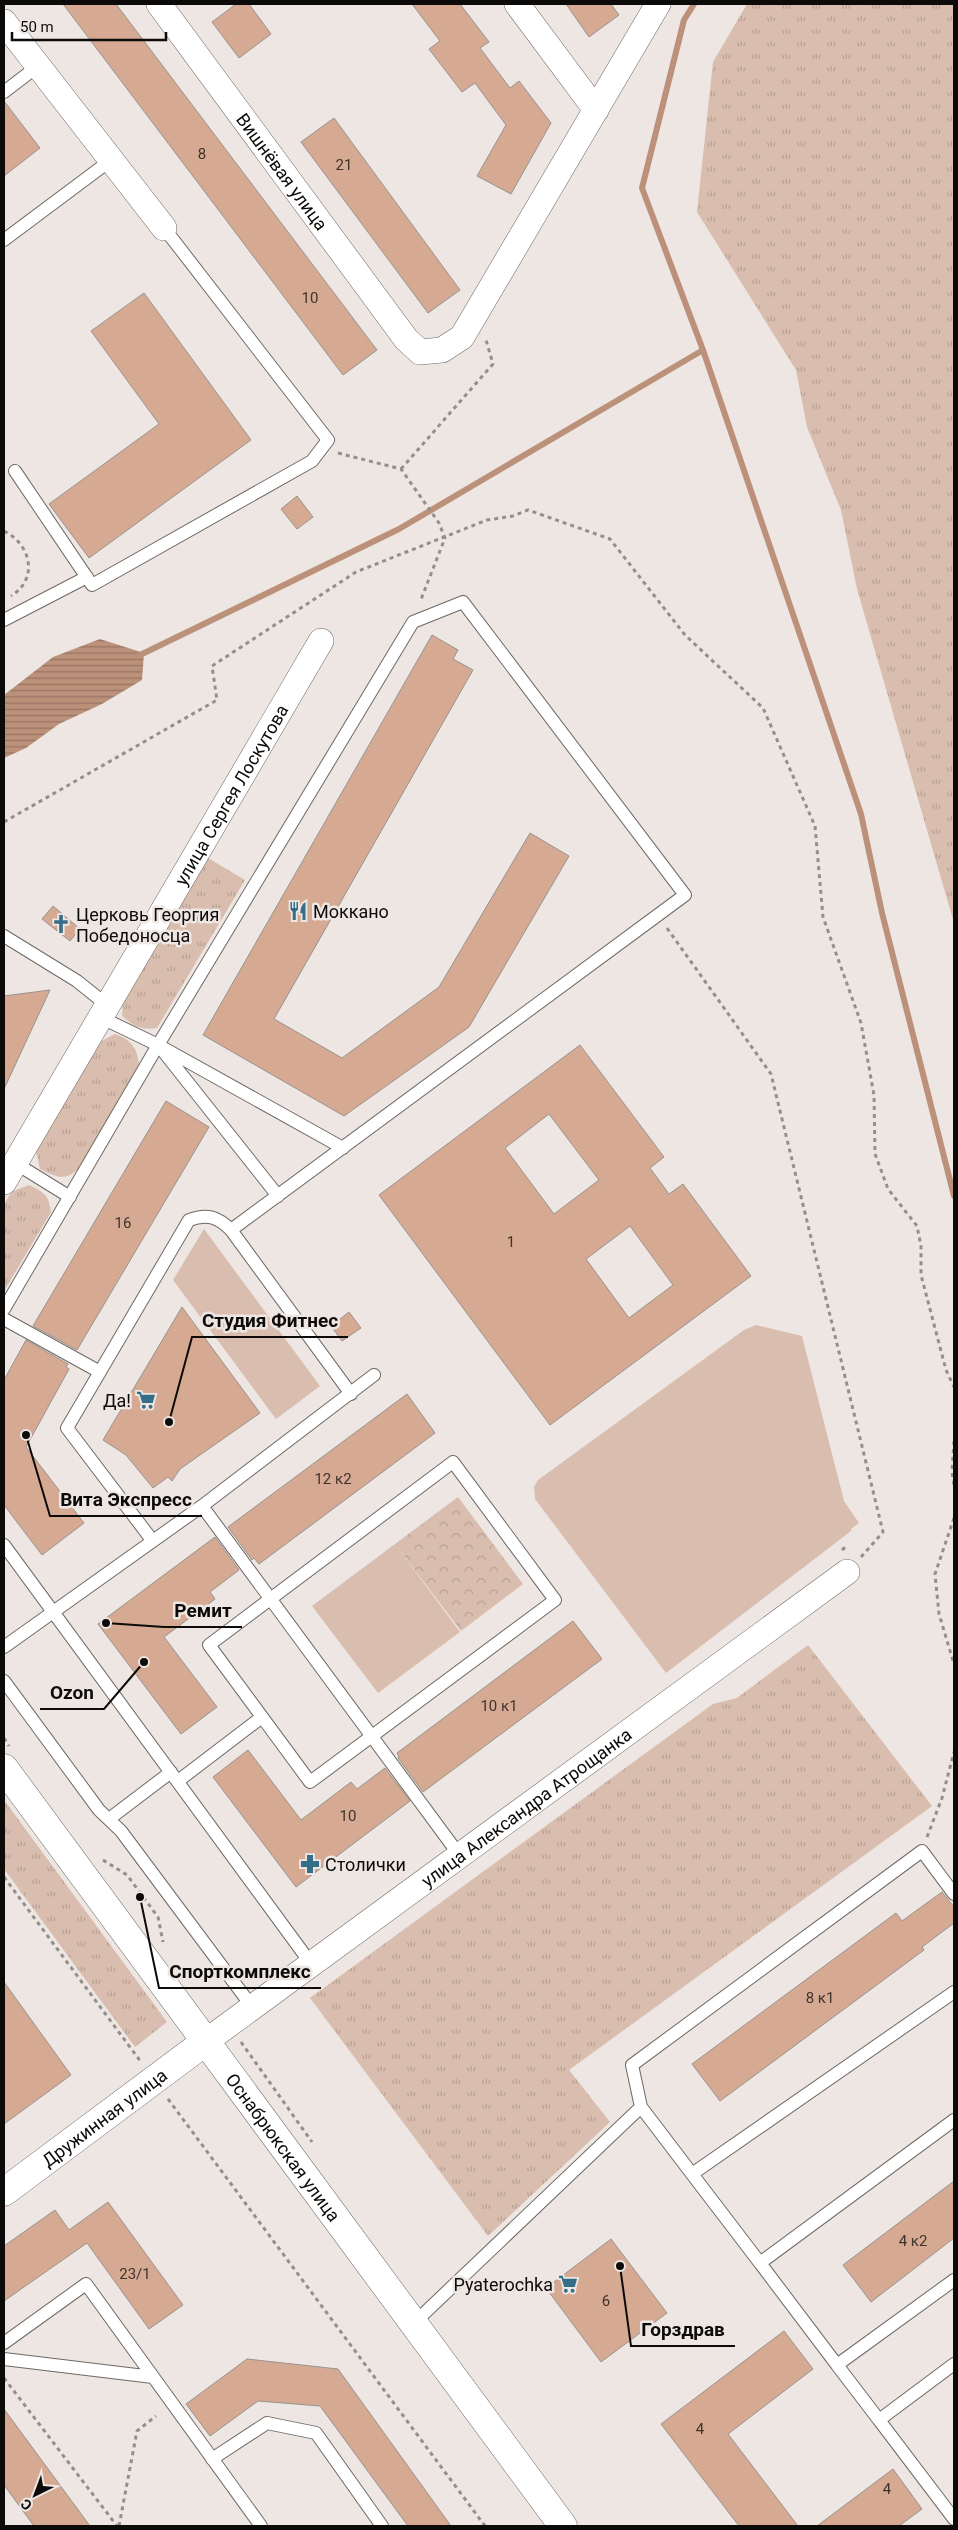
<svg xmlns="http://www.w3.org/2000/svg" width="958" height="2530" viewBox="0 0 958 2530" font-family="Roboto,sans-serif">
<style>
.grass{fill:url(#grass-tufts)}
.park{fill:url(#park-crowns)}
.garden{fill:#d9bdae}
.water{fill:url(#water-rules)}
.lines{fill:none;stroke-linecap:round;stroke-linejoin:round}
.stream{stroke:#bc917a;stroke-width:6}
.building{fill:#d6aa92;stroke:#98928e;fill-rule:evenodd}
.lane-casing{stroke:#6f6965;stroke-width:14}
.street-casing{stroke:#6f6965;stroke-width:26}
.secondary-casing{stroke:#6f6965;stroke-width:29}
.path{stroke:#948f8b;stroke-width:3;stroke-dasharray:4 4;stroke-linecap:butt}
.lane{stroke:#fff;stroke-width:12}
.street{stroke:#fff;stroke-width:25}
.secondary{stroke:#fff;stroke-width:28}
.labels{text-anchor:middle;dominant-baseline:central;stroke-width:5;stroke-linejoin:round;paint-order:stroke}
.number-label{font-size:15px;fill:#3f332b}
.street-label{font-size:18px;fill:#0d0b09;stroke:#ede6e2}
.poi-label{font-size:18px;fill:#0d0b09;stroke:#ede6e2;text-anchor:start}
.leader{fill:none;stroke:#0d0b09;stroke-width:2}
.callout-dot{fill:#0d0b09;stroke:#ede6e2;stroke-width:2}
.callout-label{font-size:19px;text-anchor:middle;font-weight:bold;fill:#0d0b09;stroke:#ede6e2;stroke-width:5;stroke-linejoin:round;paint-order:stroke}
</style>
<defs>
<pattern id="grass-tufts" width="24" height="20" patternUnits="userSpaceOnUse" patternTransform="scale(1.25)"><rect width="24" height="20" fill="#d9bdae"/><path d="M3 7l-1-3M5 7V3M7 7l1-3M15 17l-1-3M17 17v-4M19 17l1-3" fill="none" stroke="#b9a194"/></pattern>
<pattern id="park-crowns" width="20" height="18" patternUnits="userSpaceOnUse" patternTransform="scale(1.25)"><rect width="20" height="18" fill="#d9bdae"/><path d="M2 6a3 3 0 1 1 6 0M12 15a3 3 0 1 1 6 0" fill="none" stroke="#b9a194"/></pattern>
<pattern id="water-rules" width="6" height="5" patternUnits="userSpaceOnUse" patternTransform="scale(1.25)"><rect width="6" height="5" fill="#bc917a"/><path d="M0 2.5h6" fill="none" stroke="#977562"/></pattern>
</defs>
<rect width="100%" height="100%" fill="#ede6e2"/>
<path class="grass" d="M747,4H954V923L857,589L841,510L807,427L796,370L697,212L713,62Z
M208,858L245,880L157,1028C141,1030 135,1027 122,1016L123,1001Z
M115,1034C131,1040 137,1047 139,1064L79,1168C66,1182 56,1177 40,1169L36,1151L98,1043Z
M29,1185C44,1192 49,1195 51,1212L4,1291V1205L11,1192Z
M808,1645L932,1806L569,2070L610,2122L488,2236L310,1998L713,1704L737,1698Z
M4,1800L167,2022L135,2047L4,1869Z"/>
<path class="park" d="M458,1497L523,1584L461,1631L395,1544Z"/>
<path class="garden" d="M204,1229L320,1386L276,1419L173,1280Z
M756,1325L802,1336L844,1501L859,1523L851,1529V1531L666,1673L535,1499L534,1487L538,1480L744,1330Z
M395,1544L460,1632L378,1693L312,1606Z"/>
<path class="water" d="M100,639L144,653L142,680L102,704L59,724L26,748L4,758V695L53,657Z"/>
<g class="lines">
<path class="stream" d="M694,4L684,20L642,188L703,350L861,814L882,913L954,1196
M138,656L399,529L703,350"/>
</g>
<path class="building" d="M63,4H116L377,350L343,375Z
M236,4H249L271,34L239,58L212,22Z
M412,4H460L489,42L480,48L510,88L519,81L551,123L511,194L477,176L506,125L475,83L462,92L429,49L440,41Z
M566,4H611L619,15L589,37Z
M4,101L40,148L4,176Z
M334,118L460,290L428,313L301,142Z
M144,293L251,440L89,558L49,504L159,424L91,331Z
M297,496L313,517L297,529L281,509Z
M432,635L458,650L453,659L473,670L274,1019L342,1058L439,987L530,833L569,856L469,1027L344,1116L203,1035Z
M53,906L80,929L70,941L42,919Z
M50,990L4,1089V996Z
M580,1045L664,1157L650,1168L669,1194L683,1184L751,1276L550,1425L379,1195ZM549,1114L599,1180L554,1214L505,1148ZM630,1226L673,1285L629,1318L586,1259Z
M166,1101L209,1127L77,1350L33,1326Z
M182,1307L260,1413L180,1469L172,1481L168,1477L153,1488L126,1455L103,1440Z
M349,1312L361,1328L342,1341L331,1326Z
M26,1340L68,1364L66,1367L69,1369L26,1447L84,1523L42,1555L4,1505V1380Z
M407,1394L435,1433L259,1564L254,1558L252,1560L228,1527Z
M215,1537L239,1570L210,1592L215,1599L164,1637L217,1707L181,1734L98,1624Z
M573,1621L602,1659L423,1792L398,1758L399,1757L397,1753Z
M248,1750L301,1820L351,1782L357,1789L385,1768L410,1801L296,1887L213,1777Z
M942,1892L954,1907V1923L922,1947L924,1950L720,2101L692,2064L896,1913L902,1921Z
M4,1982L71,2075L4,2124Z
M954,2181V2238L871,2302L843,2265Z
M108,2202L183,2305L149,2329L87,2243L4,2301V2246L55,2210L69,2230Z
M611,2239L667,2313L601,2362L546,2288Z
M784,2331L813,2369L728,2434L798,2526H739L661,2424Z
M247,2359L338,2369L451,2526H408L320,2406L258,2401L210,2436L186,2404Z
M4,2409L90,2526H34L4,2485Z
M893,2469L922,2509L899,2526H817Z"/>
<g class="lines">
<g class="lane-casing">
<path id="lane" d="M4,92L38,66
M4,240L111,160
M15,471L92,585L312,461L328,440L164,228
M4,620L87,577
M4,936L77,981L107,1005
M100,1017L158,1045L343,1148
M163,1051L278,1196
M15,1163L70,1197
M4,1309L158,1045L413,622L463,602L685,895L231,1230
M4,1319L100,1372
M453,1462L555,1600L310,1782L209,1645Z
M202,1506L460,1856
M152,1540L67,1428L189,1220C207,1213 218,1217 231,1230L351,1394
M4,1545L312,1965
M4,1647L202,1506L374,1375
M4,1681L99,1810L121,1831L253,2008
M178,1781L262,1717
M109,1819L171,1772
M954,1894L922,1851L632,2065L641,2107L692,2174L954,1992
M954,2120L760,2263L837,2365L954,2280
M692,2174L760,2263
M413,2324L641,2107
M4,2343L86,2284L261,2526
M4,2359L153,2377
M954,2364L879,2420L954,2519
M837,2365L879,2420
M212,2459L267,2423L316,2433L382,2526"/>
</g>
<g class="street-casing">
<g id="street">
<path id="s1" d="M159,4L406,339L420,352L442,350L462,337L658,4"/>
<path d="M517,4L596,110"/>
<path d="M4,22L164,228"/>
<path id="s2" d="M4,1182L321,641"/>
<path id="s3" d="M205,2042L847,1572"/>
</g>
</g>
<g class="secondary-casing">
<g id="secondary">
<path id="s4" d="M4,1768L563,2526"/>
<path id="s5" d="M4,2192L205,2042"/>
</g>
</g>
<path class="path" d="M338,453L401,469L439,523L445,538L420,602
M401,469L493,364L486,340
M4,531C31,544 39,579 11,596
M4,822L217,700L212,666L356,572L487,520L513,516L528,510L610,539L685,635L763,708L815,826L823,917L861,1023L874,1095L875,1154L888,1189L917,1226L921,1246V1275L946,1370L954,1387
M667,928L771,1074L883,1532L861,1557
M954,1441L952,1472L954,1485
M954,1518L935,1574L939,1614L954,1664
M842,1550L848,1545
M4,1738L9,1746
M927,1837L942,1798L954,1752
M103,1860L127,1875L158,1917L163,1942
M4,1877L141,2062
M241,2042L312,2142
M168,2099L485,2526
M4,2378L117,2526
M119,2526L137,2431L156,2416"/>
<use href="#lane" class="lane"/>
<use href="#street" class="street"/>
<use href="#secondary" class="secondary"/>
</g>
<defs>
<g id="restaurant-bare" transform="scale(1.5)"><path d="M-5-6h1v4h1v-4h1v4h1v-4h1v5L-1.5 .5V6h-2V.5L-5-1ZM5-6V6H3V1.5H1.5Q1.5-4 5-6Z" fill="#356e88" stroke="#ede6e2" stroke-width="2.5" paint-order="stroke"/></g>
<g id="church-bare" transform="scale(1.5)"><path d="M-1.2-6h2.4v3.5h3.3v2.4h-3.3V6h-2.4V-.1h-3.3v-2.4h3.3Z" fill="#356e88" stroke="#ede6e2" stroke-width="2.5" paint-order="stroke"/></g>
<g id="supermarket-bare" transform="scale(1.5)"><path d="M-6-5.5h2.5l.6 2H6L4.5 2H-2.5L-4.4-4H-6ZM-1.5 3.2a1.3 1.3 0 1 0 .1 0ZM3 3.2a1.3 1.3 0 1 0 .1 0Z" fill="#356e88" stroke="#ede6e2" stroke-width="2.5" paint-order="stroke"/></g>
<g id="pharmacy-bare" transform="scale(1.5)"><path d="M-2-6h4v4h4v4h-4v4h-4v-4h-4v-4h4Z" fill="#356e88" stroke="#ede6e2" stroke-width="2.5" paint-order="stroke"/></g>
</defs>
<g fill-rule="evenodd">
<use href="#restaurant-bare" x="298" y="911"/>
<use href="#church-bare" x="61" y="924"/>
<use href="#supermarket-bare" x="146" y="1400"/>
<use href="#pharmacy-bare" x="310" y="1864"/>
<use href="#supermarket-bare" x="568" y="2284"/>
</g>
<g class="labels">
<g class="number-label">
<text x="202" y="154">8</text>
<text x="344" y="165">21</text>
<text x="310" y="298">10</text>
<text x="123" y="1223">16</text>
<text x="511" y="1242">1</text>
<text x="333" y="1479">12 к2</text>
<text x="499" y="1706">10 к1</text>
<text x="348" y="1816">10</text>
<text x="820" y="1998">8 к1</text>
<text x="913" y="2241">4 к2</text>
<text x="135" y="2274">23/1</text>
<text x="606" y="2301">6</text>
<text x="700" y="2429">4</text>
<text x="887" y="2489">4</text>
</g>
<g class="street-label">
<text stroke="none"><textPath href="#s1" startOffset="208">Вишнёвая улица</textPath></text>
<text stroke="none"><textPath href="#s2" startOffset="449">улица Сергея Лоскутова</textPath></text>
<text stroke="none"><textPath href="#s3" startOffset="398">улица Александра Атрощанка</textPath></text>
<text stroke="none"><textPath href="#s5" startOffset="125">Дружинная улица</textPath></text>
<text stroke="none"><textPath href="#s4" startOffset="471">Оснабрюкская улица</textPath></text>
</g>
<g class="poi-label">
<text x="313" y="911">Моккано</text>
<text x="76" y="914">Церковь Георгия<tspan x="76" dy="21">Победоносца</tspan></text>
<text x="131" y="1400" text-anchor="end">Да!</text>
<text x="325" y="1864">Столички</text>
<text x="553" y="2284" text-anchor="end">Pyaterochka</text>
</g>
</g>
<path class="leader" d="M169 1422L192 1337H348M26 1435L50 1516H202M106 1623L164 1627H242M144 1662L104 1709H40M140 1897L159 1988H321M620 2266L631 2346H735"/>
<g class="callout-dot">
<circle cx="169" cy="1422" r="5"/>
<circle cx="26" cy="1435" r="5"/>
<circle cx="106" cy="1623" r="5"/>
<circle cx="144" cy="1662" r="5"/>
<circle cx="140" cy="1897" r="5"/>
<circle cx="620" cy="2266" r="5"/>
</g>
<g class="callout-label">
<text x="270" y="1327">Студия Фитнес</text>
<text x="126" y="1506">Вита Экспресс</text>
<text x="203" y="1617">Ремит</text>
<text x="72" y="1699">Ozon</text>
<text x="240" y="1978">Спорткомплекс</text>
<text x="683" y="2336">Горздрав</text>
</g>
<rect width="958" height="2530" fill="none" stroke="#0d0b09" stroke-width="10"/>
<g transform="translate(35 2495) rotate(222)" stroke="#ede6e2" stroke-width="4" paint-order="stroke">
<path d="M0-4L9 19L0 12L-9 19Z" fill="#0d0b09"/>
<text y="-8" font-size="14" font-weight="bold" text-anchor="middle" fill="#0d0b09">С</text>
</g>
<path d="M12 32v8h154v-8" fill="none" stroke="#0d0b09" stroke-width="2.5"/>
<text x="20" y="32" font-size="15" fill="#0d0b09" stroke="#ede6e2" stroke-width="4" paint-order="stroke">50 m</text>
</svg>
